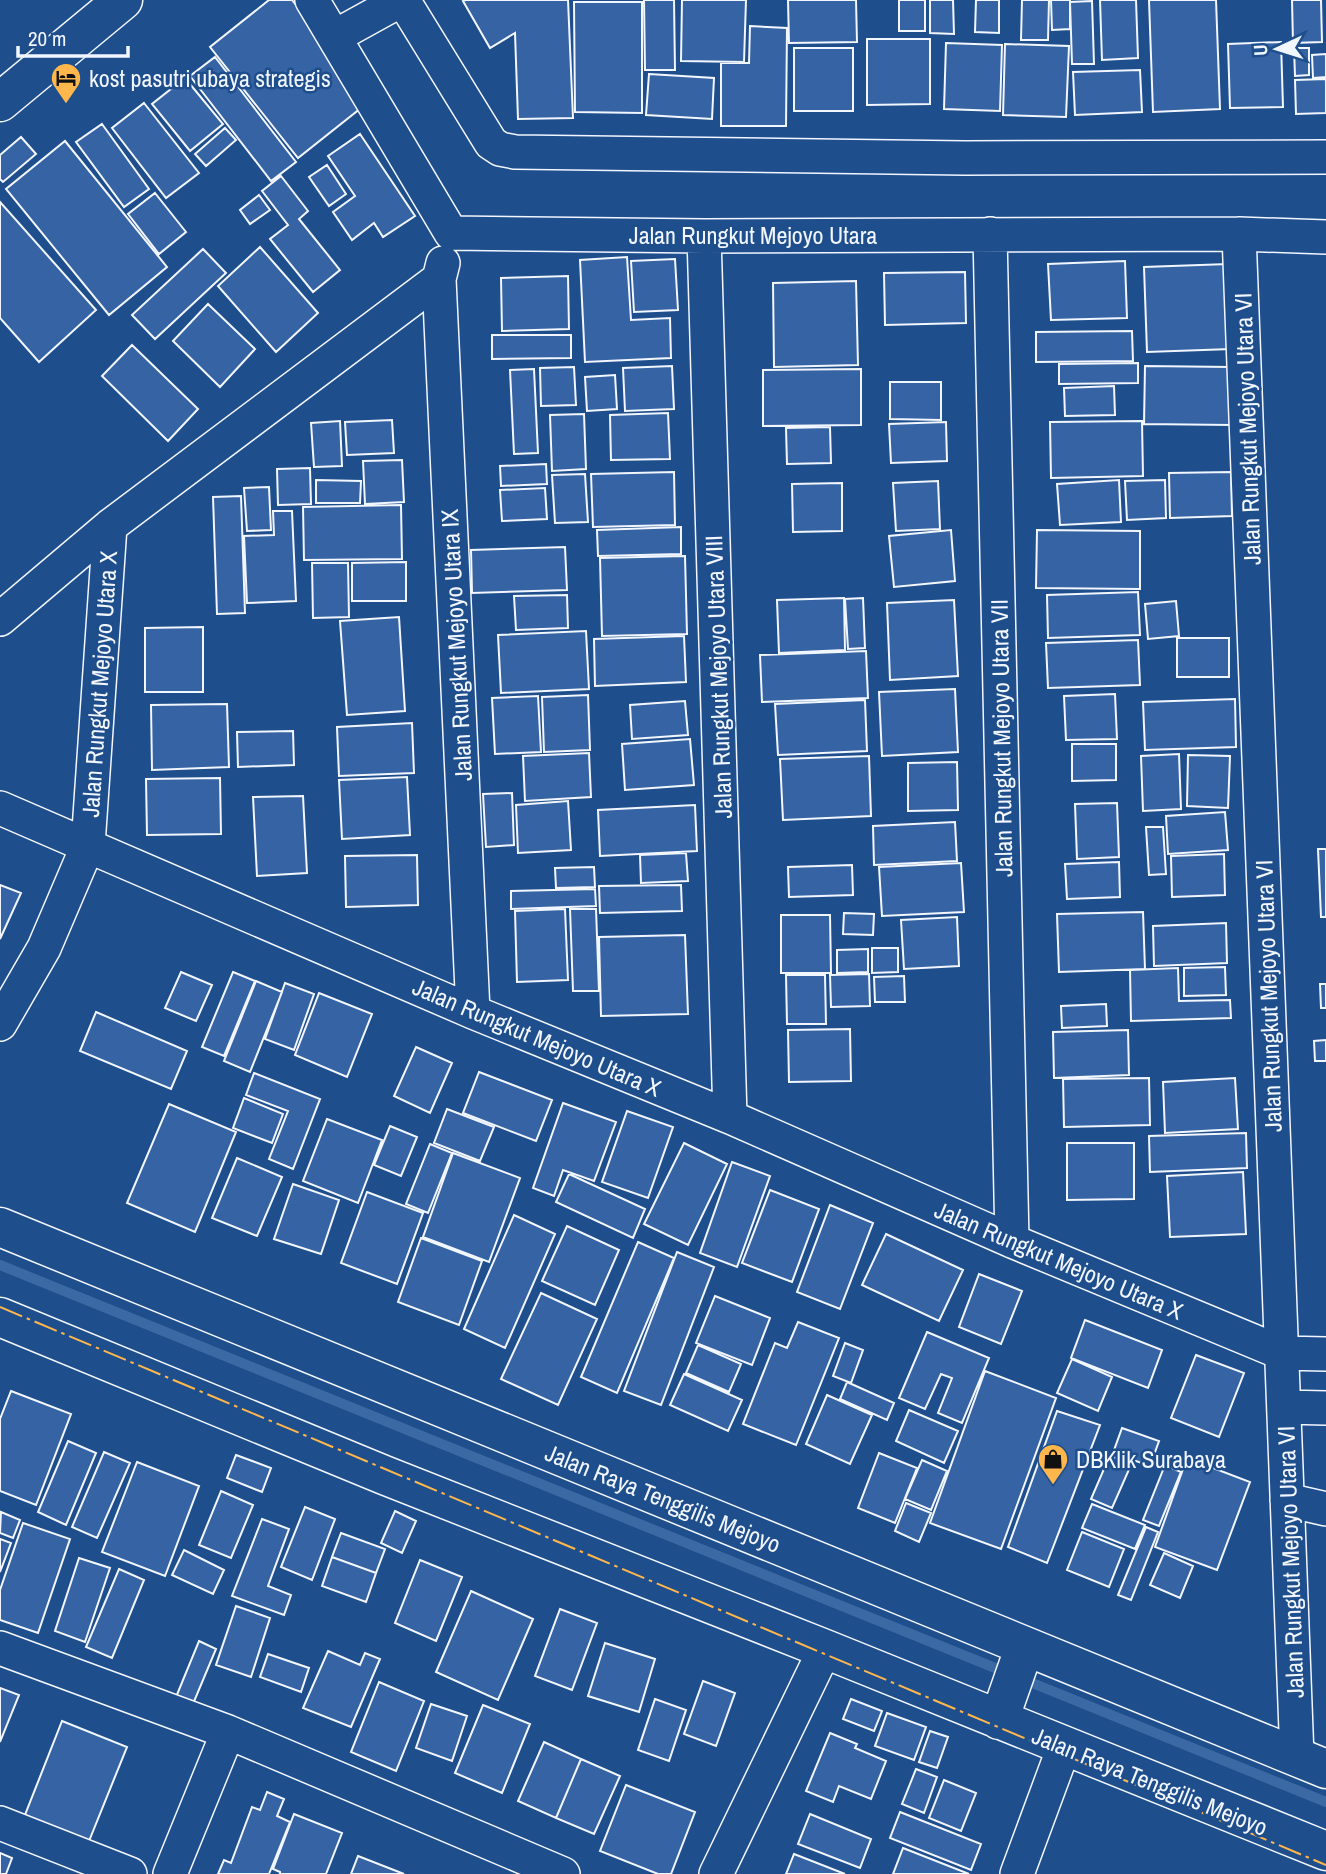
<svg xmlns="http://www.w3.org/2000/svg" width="1326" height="1874" viewBox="0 0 1326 1874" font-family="'Archivo Narrow',sans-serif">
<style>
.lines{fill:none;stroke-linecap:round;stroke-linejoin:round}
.stream{stroke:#3b69a3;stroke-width:10}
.building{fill:#3563a3;stroke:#f2f6ff;stroke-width:2}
.street-casing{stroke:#f2f6ff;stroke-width:36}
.secondary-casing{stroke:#f2f6ff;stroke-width:41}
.street{stroke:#1f4e8c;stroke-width:33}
.secondary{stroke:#1f4e8c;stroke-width:38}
.power{stroke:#ffb74d;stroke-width:2;stroke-dasharray:24 5 3.5 5;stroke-linecap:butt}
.labels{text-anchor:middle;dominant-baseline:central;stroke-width:5;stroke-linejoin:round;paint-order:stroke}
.poi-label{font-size:24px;fill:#f2f6ff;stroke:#1f4e8c;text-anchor:start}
.street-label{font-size:24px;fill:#f2f6ff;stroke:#1f4e8c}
</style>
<rect width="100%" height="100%" fill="#1f4e8c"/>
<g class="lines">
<path class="stream" d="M0,1265L1326,1802"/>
</g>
<path class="building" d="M269,0H292L371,100L298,158L210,47Z
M466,0H568L573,118L518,119L515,33L490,48L463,1Z
M644,0H674L675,70H645Z
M682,0H746L744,62L681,61Z
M788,0H856L857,42L789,43Z
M899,0H925V31H899Z
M930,0H953L954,34L930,33Z
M976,0H999V33L975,32Z
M1022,0H1049L1048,40H1021Z
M1051,0H1070V29L1052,30Z
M1100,0H1136L1138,58L1102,60Z
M1149,0H1216L1220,109L1153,112Z
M1292,0H1321L1322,42L1293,43Z
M1092,1L1094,64H1072L1070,2Z
M574,2H642V113L575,112Z
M750,26L787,28L786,126H721V63H749Z
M867,39H930V104L867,105Z
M1281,42L1283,107L1230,108L1228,44Z
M946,43L1002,45L1000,111L944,109Z
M1005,44L1069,46L1066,117L1003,115Z
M794,48H853V111H794Z
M1294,48H1309V75L1295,76Z
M1326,54V77L1313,78L1312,55Z
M215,57L296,162L271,181L190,76Z
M1140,70L1142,112L1075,115L1073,72Z
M649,74L714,78L712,119L646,115Z
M185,78L223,124L190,151L152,104Z
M1326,79V113L1296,114L1295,80Z
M144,103L199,173L166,198L112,128Z
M102,124L149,189L124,207L76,142Z
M225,128L236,140L206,166L195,154Z
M360,134L415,216L383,237L374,223L352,240L333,212L355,196L328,156Z
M21,137L36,154L3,182L0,179V155Z
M65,141L167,267L109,315L6,189Z
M327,165L346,194L329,206L309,177Z
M281,176L308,211L299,219L340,270L313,292L270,239L288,225L262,191Z
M155,193L186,232L159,254L128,214Z
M259,195L270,210L250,224L240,210Z
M0,202L96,310L39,362L0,318Z
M260,247L318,313L276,352L218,286Z
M203,249L226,273L155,339L132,315Z
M627,257L631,320L670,318L671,358L585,362L580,260Z
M675,259L678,310L634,312L631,261Z
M1125,261L1127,318L1051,320L1048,264Z
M1228,264L1231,349L1147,352L1144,267Z
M965,272L966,323L885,325L884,273Z
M568,276L569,329L502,331L501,278Z
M856,281L858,365L774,367L773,283Z
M208,304L255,349L220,387L173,341Z
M1132,331L1133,361L1036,362V332Z
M492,335H571V358L492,359Z
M132,345L198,409L168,441L102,376Z
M1138,363V383L1059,384V364Z
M672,366L674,409L625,411L623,368Z
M1145,366L1231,367V425L1144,424Z
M574,367L576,405L541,406L540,368Z
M534,369L538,453L514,454L510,370Z
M861,369V425L763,426V370Z
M615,375L617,409L587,411L585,377Z
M890,382H941V420L890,419Z
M1114,386L1115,415L1065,416L1064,388Z
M668,413L670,459L611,460L610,415Z
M584,414L586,469L552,471L550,415Z
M392,420L394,453L347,455L345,422Z
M340,421L342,466L314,467L311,423Z
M1142,421L1143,476L1051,478L1050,422Z
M946,422L947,461L891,463L889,424Z
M830,427L831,463L787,464L786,428Z
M402,460L404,502L365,504L363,461Z
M546,464L547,484L501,486L500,466Z
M310,468L311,504L278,505L277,469Z
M674,472L675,525L593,527L591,474Z
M1231,472L1232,516L1170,518L1169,473Z
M585,474L588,522L555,523L552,475Z
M316,480L361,481L360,503H316Z
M1119,480L1121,522L1060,525L1057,484Z
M1165,480L1166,518L1127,520L1125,481Z
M938,481L940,529L896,531L893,483Z
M842,483V531L793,532L792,484Z
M269,487L271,530L247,531L244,488Z
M545,488L547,519L502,521L500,490Z
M241,496L245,613L217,614L213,497Z
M401,505L402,559L304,560L303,507Z
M273,511H292L296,601L247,603L244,536L274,535Z
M681,527V554L598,556L597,530Z
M951,530L955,581L894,587L889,536Z
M1037,530L1140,531V589L1036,588Z
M565,547L567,590L472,593L471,550Z
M685,556L687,634L602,636L600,558Z
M406,562V601H352V563Z
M312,563H348L349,617L313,618Z
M1138,592L1140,635L1048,638L1047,595Z
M567,595L568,628L516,630L514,596Z
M844,598L845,650L779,653L777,600Z
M863,598L865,648L848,649L845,599Z
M954,600L958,676L890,680L887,603Z
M1176,601L1179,636L1148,639L1145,604Z
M399,617L405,711L347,715L340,621Z
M203,627V692H145V628Z
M586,631L589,689L501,693L498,635Z
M684,636L686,682L595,686L594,639Z
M1177,638H1229V677H1177Z
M1138,640L1140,685L1048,688L1046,643Z
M866,651L868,698L762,702L760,655Z
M955,689L958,752L882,756L879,692Z
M1115,694L1117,739L1066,740L1064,696Z
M588,695L590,750L544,752L542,697Z
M538,696L541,752L495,754L492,698Z
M1235,699L1236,747L1145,750L1143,702Z
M865,700L867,751L778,755L775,704Z
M685,701L688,735L632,739L630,705Z
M227,704L229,767L152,770L151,705Z
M412,723L414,773L339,776L337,727Z
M293,731L294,765L238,767L237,732Z
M690,739L694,785L625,790L622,744Z
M1072,744H1116V780L1072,781Z
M589,753L591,797L525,801L523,756Z
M1179,754L1181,809L1143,811L1141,756Z
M1188,755L1230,756L1228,808L1187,806Z
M869,756L871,816L783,820L780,759Z
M957,762L958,810L908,811V763Z
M407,777L410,835L342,839L339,780Z
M220,778L221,834L147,835L146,779Z
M512,793L514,845L486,847L483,794Z
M303,796L307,873L257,876L253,797Z
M568,801L571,850L518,853L516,805Z
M1117,803L1119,857L1077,859L1075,804Z
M695,805L697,851L600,856L598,810Z
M1225,812L1228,850L1168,854L1166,816Z
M955,822L957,861L874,865L873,826Z
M1146,827H1163L1166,874L1149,875Z
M1318,849H1326V917H1321Z
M686,853L688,881L641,883L640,855Z
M1224,854L1225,895L1172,897L1171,856Z
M417,855L418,905L346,907L345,856Z
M1119,862L1120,897L1067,899L1065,864Z
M961,863L964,912L882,916L879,867Z
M852,865L853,895L789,897L788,867Z
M594,867L595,887L556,888L555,868Z
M0,885L21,893L0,939Z
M681,885L682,911L600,913L599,886Z
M595,889L596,906L511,909V891Z
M565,909L568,980L517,982L515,911Z
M570,909H596L599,991H573Z
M1143,912L1145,969L1059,972L1057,914Z
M844,913L874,914L873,935L843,934Z
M781,915H830L831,973H781Z
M957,917L959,966L904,969L901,920Z
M1226,923L1227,963L1154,966L1153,926Z
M685,935L688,1014L601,1016L599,937Z
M872,948H898V972L872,973Z
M868,949V972L837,973V950Z
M1225,967L1226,995L1184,996V968Z
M1178,968L1179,1001L1230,1000L1231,1018L1131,1021L1130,970Z
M181,972L212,985L196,1021L165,1008Z
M233,972L255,981L224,1056L202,1047Z
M869,974L870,1006L831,1007L830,975Z
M786,975H825L826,1024H787Z
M904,976L905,1002H875L874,977Z
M256,981L282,992L250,1072L224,1061Z
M285,983L314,994L294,1050L265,1039Z
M1320,984H1326V1008H1321Z
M319,993L372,1014L347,1077L295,1055Z
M1106,1004L1107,1026L1062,1028L1061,1006Z
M96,1012L187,1051L171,1089L80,1051Z
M850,1029L851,1081L789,1082L788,1030Z
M1128,1030L1129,1075L1054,1078L1053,1032Z
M1326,1040V1061H1315L1314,1041Z
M416,1047L452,1063L430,1113L394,1096Z
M479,1072L552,1100L536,1141L463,1113Z
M254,1073L320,1099L293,1169L269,1159L288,1111L246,1095Z
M1149,1078L1150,1125L1064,1127L1063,1079Z
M1235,1078L1238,1129L1165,1133L1163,1082Z
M244,1098L283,1114L272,1143L233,1128Z
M563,1103L616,1122L594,1181L563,1170L554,1196L533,1188Z
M169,1104L236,1132L195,1232L127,1203Z
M447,1109L494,1127L480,1161L434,1143Z
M627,1111L673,1127L648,1198L602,1182Z
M327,1119L382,1140L358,1203L303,1181Z
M390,1126L417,1137L401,1176L374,1165Z
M1246,1133L1247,1168L1150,1172L1149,1136Z
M684,1143L727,1164L688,1245L644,1224Z
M1067,1143H1134V1199L1067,1200Z
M430,1144L452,1153L428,1213L406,1204Z
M453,1153L520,1178L489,1262L423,1237Z
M237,1158L282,1177L257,1236L212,1218Z
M732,1162L770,1176L737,1267L700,1253Z
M1243,1172L1246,1234L1170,1237L1167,1176Z
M569,1174L645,1209L633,1238L556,1202Z
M293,1184L339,1200L321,1254L274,1239Z
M770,1190L819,1209L792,1282L742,1263Z
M367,1192L423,1213L397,1284L341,1263Z
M830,1205L873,1223L840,1309L797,1292Z
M514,1215L555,1234L505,1348L464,1329Z
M567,1226L619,1250L595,1305L542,1281Z
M886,1234L963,1270L939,1321L862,1285Z
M421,1238L482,1261L459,1325L398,1302Z
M638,1242L674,1258L617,1393L581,1377Z
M677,1252L714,1267L661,1405L624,1391Z
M979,1274L1022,1291L1001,1344L959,1327Z
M541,1293L597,1319L558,1405L501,1379Z
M715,1296L770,1318L752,1365L696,1343Z
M1085,1320L1162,1350L1148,1388L1071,1358Z
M798,1322L839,1338L796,1445L743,1424L775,1343L787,1348Z
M927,1332L989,1358L962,1423L938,1413L952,1378L941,1374L925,1409L899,1398Z
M845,1343L863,1350L851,1383L833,1376Z
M698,1345L741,1364L729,1392L686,1373Z
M1196,1355L1244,1373L1219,1437L1171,1418Z
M1072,1359L1112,1377L1098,1411L1057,1393Z
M985,1371L1056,1398L1001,1549L930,1523Z
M684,1374L742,1400L728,1431L670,1405Z
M847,1382L894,1403L887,1420L840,1399Z
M11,1391L71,1414L36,1505L0,1491V1419Z
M827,1395L872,1415L850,1464L806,1444Z
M909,1410L958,1431L944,1463L896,1441Z
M1057,1411L1100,1425L1047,1563L1008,1547Z
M1122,1428L1159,1441L1150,1466L1113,1453Z
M68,1441L96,1453L66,1525L38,1512Z
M104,1452L130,1463L97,1538L72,1527Z
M879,1453L917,1468L895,1523L858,1508Z
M236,1455L271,1468L262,1492L227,1478Z
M1110,1455L1131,1465L1112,1508L1091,1499Z
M1187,1458L1250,1482L1217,1570L1155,1547Z
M922,1460L947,1471L931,1510L905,1499Z
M137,1462L199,1486L165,1576L102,1552Z
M1165,1465L1181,1472L1159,1526L1143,1520Z
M221,1491L253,1505L231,1558L199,1545Z
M906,1503L931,1513L919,1542L895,1531Z
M1092,1504L1145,1525L1135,1549L1082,1528Z
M305,1507L335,1519L312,1580L281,1567Z
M395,1511L416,1521L402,1553L381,1543Z
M1,1512L20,1520L13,1538L0,1533Z
M262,1519L289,1529L268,1586L291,1595L284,1615L232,1596Z
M23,1523L70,1539L38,1633L0,1620V1590Z
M1146,1527L1158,1532L1131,1600L1118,1595Z
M1082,1532L1124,1549L1109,1587L1067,1570Z
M341,1533L385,1549L376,1573L332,1557Z
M0,1539L11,1543L0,1572Z
M184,1550L224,1570L213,1594L172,1575Z
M1164,1553L1193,1566L1180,1598L1150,1585Z
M332,1557L376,1573L366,1602L322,1586Z
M79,1558L110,1568L85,1642L55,1631Z
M420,1560L462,1577L436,1641L395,1623Z
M119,1569L144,1580L112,1658L86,1647Z
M471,1591L533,1619L498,1700L436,1672Z
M236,1606L270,1618L251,1677L216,1665Z
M560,1609L597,1623L572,1690L535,1676Z
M199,1641L216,1649L193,1704L176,1697Z
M605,1643L655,1659L639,1712L588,1696Z
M328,1651L360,1665L365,1653L380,1659L351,1727L303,1708Z
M268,1654L309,1668L301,1692L260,1677Z
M703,1681L735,1693L716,1746L684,1734Z
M379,1682L424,1701L396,1771L351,1752Z
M0,1688L19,1695L0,1742Z
M655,1699L686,1710L669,1761L638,1750Z
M851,1699L882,1711L874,1731L843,1719Z
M431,1704L467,1716L452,1761L416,1748Z
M483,1705L530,1724L502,1793L455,1773Z
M887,1713L926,1727L914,1760L875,1746Z
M62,1721L127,1747L85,1851L21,1825Z
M930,1731L948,1737L937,1768L919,1762Z
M830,1733L857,1744L855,1748L886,1761L871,1799L839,1786L833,1802L806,1791Z
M544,1742L581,1759L556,1818L518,1801Z
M581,1759L620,1776L594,1834L556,1818Z
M916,1769L937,1777L924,1813L902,1804Z
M944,1780L976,1793L961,1831L929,1818Z
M626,1785L695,1812L671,1874H658L600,1851Z
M267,1792L284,1799L277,1816L290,1822L269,1874H218L224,1860L231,1863L252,1807L260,1810Z
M900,1812L981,1844L971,1870L890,1838Z
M294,1814L342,1833L326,1874H280V1872L273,1869Z
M810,1814L871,1839L860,1868L798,1844Z
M903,1848L969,1874H893Z
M0,1853L12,1858L6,1874H0Z
M794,1854L845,1874H786Z
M358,1856L404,1874H351Z"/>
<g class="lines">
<g class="street-casing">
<path id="street" d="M312,0L451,233L704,236L1239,234L1326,237
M403,0L491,143L500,149L515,152L965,158L1326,157
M334,37L401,0
M990,234L1012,1241
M1239,234L1297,1757
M704,236L730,1117
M439,279L473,1012
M0,619L110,526L439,279L443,263
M0,808L473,1012L730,1117L1012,1241L1282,1353L1326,1354
M0,1024L44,948L88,845L110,526
M1284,1407L1326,1408
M1287,1500L1326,1509
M0,1648L228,1732L563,1874
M0,1823L130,1874
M170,1874L228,1732
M716,1874L825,1649
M1017,1874L1064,1747"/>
</g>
<g class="secondary-casing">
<path id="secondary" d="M0,102L123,0
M0,1227L1326,1769
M0,1317L384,1475L825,1649L1326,1851
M999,1720L1025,1646"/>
</g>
<use href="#street" class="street"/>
<use href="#secondary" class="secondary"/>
<path class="power" d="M0,1307L1326,1865"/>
</g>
<defs>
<g id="hotel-pin" transform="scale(1.575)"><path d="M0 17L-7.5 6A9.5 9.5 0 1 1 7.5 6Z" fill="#ffb74d" stroke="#1f4e8c"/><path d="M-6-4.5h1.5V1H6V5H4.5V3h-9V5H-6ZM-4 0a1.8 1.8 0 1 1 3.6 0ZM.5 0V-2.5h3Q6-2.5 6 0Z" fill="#111"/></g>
<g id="shop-pin" transform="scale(1.575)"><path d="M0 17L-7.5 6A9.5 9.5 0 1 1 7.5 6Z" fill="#ffb74d" stroke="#1f4e8c"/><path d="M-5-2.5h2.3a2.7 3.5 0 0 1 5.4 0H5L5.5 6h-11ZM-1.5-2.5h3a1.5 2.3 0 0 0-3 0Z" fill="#111"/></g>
</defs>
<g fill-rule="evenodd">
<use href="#hotel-pin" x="66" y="78"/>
<use href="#shop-pin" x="1053" y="1459"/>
</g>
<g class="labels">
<g class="poi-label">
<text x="89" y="78">kost pasutri ubaya strategis</text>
<text x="1076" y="1459">DBKlik Surabaya</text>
</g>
<g class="street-label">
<text x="753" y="235">Jalan Rungkut Mejoyo Utara</text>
<text transform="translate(1247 429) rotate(-92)">Jalan Rungkut Mejoyo Utara VI</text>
<text transform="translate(456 645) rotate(-93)">Jalan Rungkut Mejoyo Utara IX</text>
<text transform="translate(718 677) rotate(-92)">Jalan Rungkut Mejoyo Utara VIII</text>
<text transform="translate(99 684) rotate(-86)">Jalan Rungkut Mejoyo Utara X</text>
<text transform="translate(1001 738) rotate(-91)">Jalan Rungkut Mejoyo Utara VII</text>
<text transform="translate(1268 996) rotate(-92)">Jalan Rungkut Mejoyo Utara VI</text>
<text transform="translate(537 1037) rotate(23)">Jalan Rungkut Mejoyo Utara X</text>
<text transform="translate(1059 1260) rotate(23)">Jalan Rungkut Mejoyo Utara X</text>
<text transform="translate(663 1498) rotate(22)">Jalan Raya Tenggilis Mejoyo</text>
<text transform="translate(1290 1562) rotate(-92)">Jalan Rungkut Mejoyo Utara VI</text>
<text transform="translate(1150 1781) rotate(22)">Jalan Raya Tenggilis Mejoyo</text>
</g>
</g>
<g transform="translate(1277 49) rotate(266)" stroke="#1f4e8c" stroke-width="5" paint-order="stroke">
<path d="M0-5L12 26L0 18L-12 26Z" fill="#f2f6ff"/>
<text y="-10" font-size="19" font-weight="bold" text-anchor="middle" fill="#f2f6ff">U</text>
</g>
<path d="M18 46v10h110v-10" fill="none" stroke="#f2f6ff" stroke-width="3.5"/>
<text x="28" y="46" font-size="21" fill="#f2f6ff" stroke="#1f4e8c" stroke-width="5" paint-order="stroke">20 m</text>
</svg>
